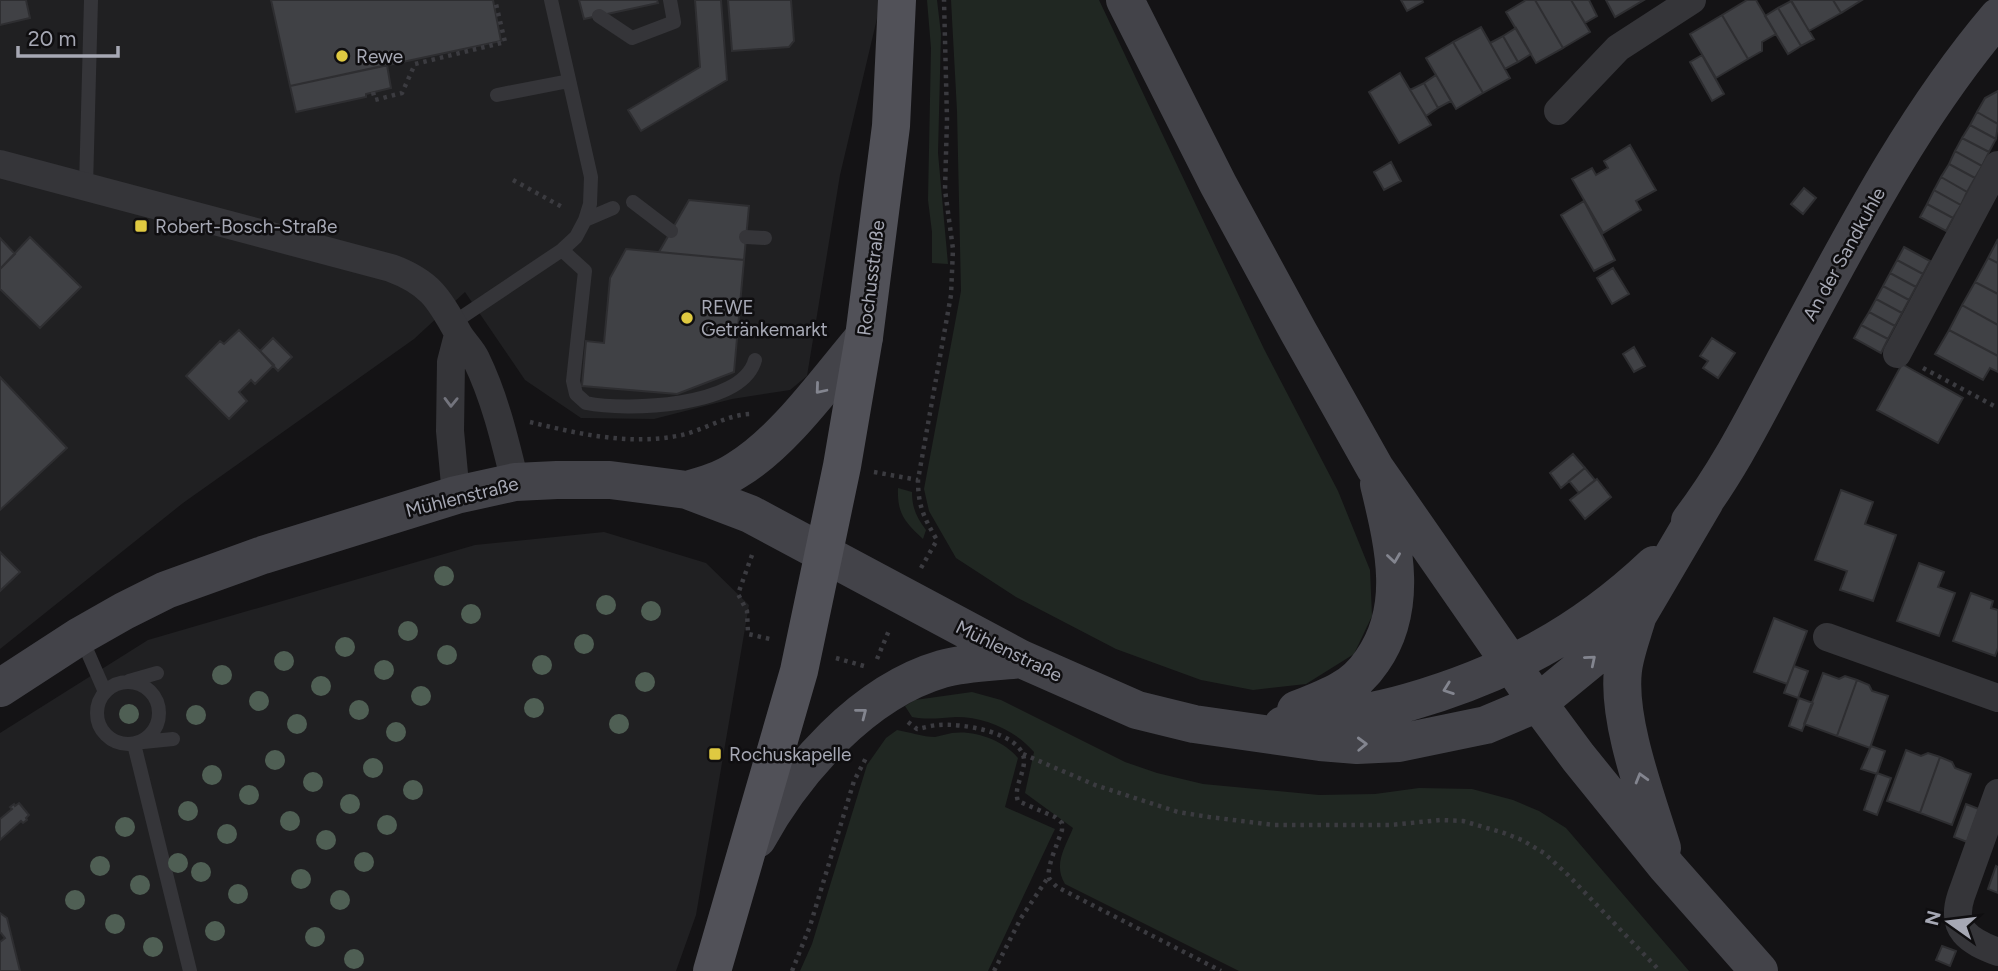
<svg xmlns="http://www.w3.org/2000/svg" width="1998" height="971" viewBox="0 0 1998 971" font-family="Figtree,sans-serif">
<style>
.built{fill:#202022}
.green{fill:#202722}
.building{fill:#404145;stroke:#2e2e31;stroke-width:2}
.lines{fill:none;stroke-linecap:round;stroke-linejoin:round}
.path{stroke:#3b3b40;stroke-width:4.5;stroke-dasharray:3.5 5;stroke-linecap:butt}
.lane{stroke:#353539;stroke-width:14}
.street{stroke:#353539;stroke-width:28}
.secondary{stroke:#434349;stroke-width:38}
.primary{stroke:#515158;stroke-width:38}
.tree{fill:#4f5f54}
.oneway{stroke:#83858f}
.oneway2{stroke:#73747d}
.poi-dot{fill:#dfc941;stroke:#0f0e10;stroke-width:2.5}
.labels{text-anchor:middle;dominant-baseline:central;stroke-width:5;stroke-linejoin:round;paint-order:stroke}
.poi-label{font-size:19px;fill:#a6a8b4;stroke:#0f0e10;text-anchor:start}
.street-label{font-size:19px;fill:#a6a8b4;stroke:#0f0e10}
</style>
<rect width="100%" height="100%" fill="#141315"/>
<path class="built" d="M0,0H878L879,10L840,175L807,376L790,390L732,399L654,419L581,418L525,380L465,292L414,339L183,503L0,649Z
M604,532L706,563L749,605L696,915L676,971H0V733L148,640L475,545Z"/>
<path class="green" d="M927,0H937L941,34L938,153L948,264L932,263V232L928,200L931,48Z
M951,0H1099L1264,349L1338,491L1370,570L1372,616L1354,654L1306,684L1253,690L1201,680L1116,649L1016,597L956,558L929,511L924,489L961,291L957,111Z
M898,488L912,492C912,507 916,517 926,530L923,539C905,522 897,514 898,488Z
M972,692L1001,700L1125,762L1157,773L1203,784L1319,795L1375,794L1419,788L1472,789L1513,800L1539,811L1566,828L1689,971H1239L1065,884C1053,864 1065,848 1073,828L1025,793L1034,752C1015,730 985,717 956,717C941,718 927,720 912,717L905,706L915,700Z
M897,730C909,732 923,737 935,737C941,736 946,734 952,733C975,730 1003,740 1018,758L1005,807L1055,829L988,971H800L812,944L867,765L886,738Z"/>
<path class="building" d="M0,0H26L30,18L0,25Z
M271,0H493L501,41L290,86Z
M579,0H657L658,3L584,19Z
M695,0H721L727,80L641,131L628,110L700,67Z
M728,0H791L794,41L789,47L732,51Z
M1401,0H1422L1423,2L1407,11Z
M1526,0H1535L1563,48L1536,63L1506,12Z
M1535,0H1571L1590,32L1563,48Z
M1571,0H1589L1597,16L1585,23Z
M1606,0H1644L1615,17Z
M1747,0H1756L1776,34L1762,42V51L1748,59L1722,15Z
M1791,0H1833L1841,13L1809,31Z
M1833,0H1862L1841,13Z
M1791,1L1814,39L1801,46L1778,8Z
M1778,8L1801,46L1788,54L1765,16Z
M1722,15L1748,59L1716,78L1690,34Z
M1481,27L1510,78L1483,93L1453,42Z
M1516,28L1531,54L1518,62L1503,36Z
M1503,36L1518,62L1505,69L1490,43Z
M1453,42L1483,93L1456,109L1426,58Z
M1702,55L1724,94L1712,101L1690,62Z
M387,65L391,88L366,94V97L296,112L290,86Z
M1400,73L1431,125L1399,143L1369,92Z
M1436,75L1451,101L1438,108L1424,83Z
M1424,83L1438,108L1426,116L1410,90Z
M1998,91V124L1977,112L1985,98Z
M1977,112L1998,124L1996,139L1970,125Z
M1970,125L1996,139L1989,152L1962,138Z
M1962,138L1989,152L1982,166L1955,151Z
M1630,145L1656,190L1636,201L1641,210L1603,233L1572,179L1592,168L1596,175L1608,168L1604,161Z
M1955,151L1982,166L1975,178L1949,164Z
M1391,162L1401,181L1384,190L1374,172Z
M1949,164L1975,178L1967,192L1941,177Z
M1941,177L1967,192L1961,205L1934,190Z
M1804,188L1816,198L1803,214L1791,204Z
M1934,190L1961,205L1953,218L1927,204Z
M689,200L749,206L744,260L659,252Z
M1584,201L1615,260L1594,271L1561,215Z
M1927,204L1953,218L1946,231L1920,217Z
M30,237L81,287L40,328L0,289V269Z
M0,238L15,254L0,269Z
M1998,239V263L1988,258Z
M1904,247L1930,261L1923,274L1897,260Z
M626,249L744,260L734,372L677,394L582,386L586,341L604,343L610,278Z
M1988,258L1998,263V294L1975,282Z
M1897,260L1923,274L1916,287L1890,273Z
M1613,268L1629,294L1612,304L1597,278Z
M1890,273L1916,287L1909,300L1883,286Z
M1975,282L1998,294V325L1962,305Z
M1883,286L1909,300L1902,313L1876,299Z
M1876,299L1902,313L1895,326L1869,312Z
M1962,305L1998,325V356L1949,330Z
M1869,312L1895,326L1888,339L1861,325Z
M1861,325L1888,339L1881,353L1854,338Z
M239,330L274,365L255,384L251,380L239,392L247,401L229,419L186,376L220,341L224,344Z
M1949,330L1998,356V372L1990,368L1983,380L1935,354Z
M273,338L292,357L278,371L260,351Z
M1712,338L1735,353L1718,378L1703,368L1708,361L1700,356Z
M1634,347L1645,366L1634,372L1623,354Z
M1902,364L1963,398L1938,443L1877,410Z
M0,377L67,448L0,510Z
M1573,454L1585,468L1561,488L1550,473Z
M1585,468L1595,480L1579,493L1569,481Z
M1597,479L1611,497L1585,519L1570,500Z
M1841,490L1873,502L1865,524L1896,535L1873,601L1840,590L1847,571L1815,560Z
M0,552L20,572L0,591Z
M1919,563L1944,572L1938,587L1955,593L1939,636L1897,621Z
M1971,593L1993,601L1991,608L1998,610V648L1995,656L1953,641Z
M1774,618L1807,631L1787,684L1754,672Z
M1794,666L1808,671L1798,698L1784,693Z
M1823,673L1839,679L1845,676L1857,680L1837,736L1804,724Z
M1857,680L1869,685L1872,691L1888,696L1870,748L1837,736Z
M1799,698L1813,703L1802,731L1789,726Z
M1871,746L1885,751L1877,774L1861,769Z
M1906,750L1921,756L1928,753L1940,757L1920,813L1887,801Z
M1940,757L1952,762L1955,768L1971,774L1952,825L1920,813Z
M1877,773L1891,778L1877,815L1864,810Z
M19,803L29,815L26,818L27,820L23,823L21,821L0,840V819L12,809L10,807L14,804L15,806Z
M1966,804L1979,809L1967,842L1954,837Z
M1996,866L1998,867V893L1988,889Z
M0,913L7,918L20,971H0V942L5,938L0,932Z
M1942,946L1956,951L1950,966L1936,960Z"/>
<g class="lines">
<path class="path" d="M373,92L375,100L402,93L415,64L505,42L495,0
M513,180L564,208
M1923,368L1998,408
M530,422C579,434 631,446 682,435C704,430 726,415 750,414
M874,472L918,480
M752,555L738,594L747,611L748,634L770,639
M921,568L937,540C924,518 918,506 918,480L951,295L953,249L945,190L947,119L944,0
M836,658L864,666
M877,659L890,628
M908,722L917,729C924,728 932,725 939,725C960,723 1021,732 1024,759C1025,773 1013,788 1018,801L1055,817L1062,823V830C1059,840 1046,868 1049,878C1051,881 1055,885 1057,887L1221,971
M1023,754L1095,785L1178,812L1209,817L1274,825H1391L1440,820L1463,821L1504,833L1522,840L1544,853L1568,875L1660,971
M792,971L810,926L854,781L866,758
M994,971L1021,918L1049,876"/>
<path class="lane" d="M599,16L632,38L674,22L670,0
M497,95L569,81
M86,186L91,0
M633,202L671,231
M585,220L613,208
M746,237L765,238
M562,250L585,271L573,381L576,394L586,403C625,411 742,408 755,360
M453,323L562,250L576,237L585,220L590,204L591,177L551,0
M81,637L105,692
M129,681L157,673
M97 713a31 31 0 1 1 62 0a31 31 0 1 1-62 0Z
M143,742L173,739
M134,744L190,971"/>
<path class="street" d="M1558,111L1618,48L1692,0
M0,164L391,268C429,282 439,298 458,333C463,342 472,350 476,359C495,398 505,441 515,482
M1897,354L1998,165
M456,495L450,431L451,362L458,335
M1827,637L1998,698
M1998,793L1961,896C1950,930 1969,941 1998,952"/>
<path class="secondary" d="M1125,0L1218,184L1298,331L1375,468L1538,703L1578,757L1667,867L1759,971
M687,490C705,485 722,480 737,470C784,442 828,379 864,337
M1690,521C1730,469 1759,409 1790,351C1852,236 1913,117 1998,17
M1637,618C1632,635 1625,653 1623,670C1617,721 1647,799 1662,848
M0,688L80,636L124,611L166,590L263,555L456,495L515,482L557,480H610L687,490L750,514L1021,659L1137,710L1194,724L1320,742L1357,745L1399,743L1486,725L1538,703L1616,639L1638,615L1705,501
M1296,710C1311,704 1327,698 1341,690C1354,683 1364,673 1372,661C1410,607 1393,543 1379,484
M1283,725C1325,719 1368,714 1409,702C1505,674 1581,634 1654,565
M757,839C795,770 863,692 942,669C966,662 996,662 1021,659"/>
<path class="primary" d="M712,971L799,671L842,466L864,337L891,126L897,0"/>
</g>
<g class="tree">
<circle cx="444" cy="576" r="10"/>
<circle cx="606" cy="605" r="10"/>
<circle cx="651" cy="611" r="10"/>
<circle cx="471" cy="614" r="10"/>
<circle cx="408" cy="631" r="10"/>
<circle cx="584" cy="644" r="10"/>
<circle cx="345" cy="647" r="10"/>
<circle cx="447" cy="655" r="10"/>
<circle cx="284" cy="661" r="10"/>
<circle cx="542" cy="665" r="10"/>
<circle cx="384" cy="670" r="10"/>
<circle cx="222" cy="675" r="10"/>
<circle cx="645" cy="682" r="10"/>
<circle cx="321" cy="686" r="10"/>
<circle cx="421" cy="696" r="10"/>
<circle cx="259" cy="701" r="10"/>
<circle cx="534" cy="708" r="10"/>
<circle cx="359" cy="710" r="10"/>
<circle cx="129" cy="714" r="10"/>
<circle cx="196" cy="715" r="10"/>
<circle cx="297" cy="724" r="10"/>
<circle cx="619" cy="724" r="10"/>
<circle cx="396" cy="732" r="10"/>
<circle cx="275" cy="760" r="10"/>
<circle cx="373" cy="768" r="10"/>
<circle cx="212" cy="775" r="10"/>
<circle cx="313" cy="782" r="10"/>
<circle cx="413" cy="790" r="10"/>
<circle cx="249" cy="795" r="10"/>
<circle cx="350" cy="804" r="10"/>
<circle cx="188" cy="811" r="10"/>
<circle cx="290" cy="821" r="10"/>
<circle cx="387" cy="825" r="10"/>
<circle cx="125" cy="827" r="10"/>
<circle cx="227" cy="834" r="10"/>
<circle cx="326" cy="840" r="10"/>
<circle cx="364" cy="862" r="10"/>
<circle cx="178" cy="863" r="10"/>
<circle cx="100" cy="866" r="10"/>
<circle cx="201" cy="872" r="10"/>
<circle cx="301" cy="879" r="10"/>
<circle cx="140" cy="885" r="10"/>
<circle cx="238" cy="894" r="10"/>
<circle cx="75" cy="900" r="10"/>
<circle cx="340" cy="900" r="10"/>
<circle cx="115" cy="924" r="10"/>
<circle cx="215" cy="931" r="10"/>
<circle cx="315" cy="937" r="10"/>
<circle cx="153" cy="947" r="10"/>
<circle cx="354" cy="959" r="10"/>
</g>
<defs><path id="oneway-chevron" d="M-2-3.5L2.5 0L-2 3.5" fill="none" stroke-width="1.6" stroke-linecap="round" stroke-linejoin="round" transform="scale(1.75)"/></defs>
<g class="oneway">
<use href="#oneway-chevron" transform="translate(820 389) rotate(130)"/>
<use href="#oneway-chevron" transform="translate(1394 558) rotate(82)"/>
<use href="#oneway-chevron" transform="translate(1591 660) rotate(-40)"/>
<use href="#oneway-chevron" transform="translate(1448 689) rotate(160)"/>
<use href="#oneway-chevron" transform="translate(862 713) rotate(-38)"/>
<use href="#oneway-chevron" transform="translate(1362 744) rotate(-2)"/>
<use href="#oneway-chevron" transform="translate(1641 778) rotate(-106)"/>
</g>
<use class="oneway2" href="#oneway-chevron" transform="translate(451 402) rotate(91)"/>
<g class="poi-dot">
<circle cx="342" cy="56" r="7"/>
<rect x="134" y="219" width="14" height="14" rx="3.5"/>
<circle cx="687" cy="318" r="7"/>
<rect x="708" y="747" width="14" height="14" rx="3.5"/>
</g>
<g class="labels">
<g class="poi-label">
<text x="356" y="56">Rewe</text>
<text x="155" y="226">Robert-Bosch-Straße</text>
<text x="701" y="307">REWE<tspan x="701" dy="22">Getränkemarkt</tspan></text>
<text x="729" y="754">Rochuskapelle</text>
</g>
<g class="street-label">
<text transform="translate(1844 254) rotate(-61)">An der Sandkuhle</text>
<text transform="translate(871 278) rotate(-83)">Rochusstraße</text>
<text transform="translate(462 497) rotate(-14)">Mühlenstraße</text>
<text transform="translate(1009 651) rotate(26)">Mühlenstraße</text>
</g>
</g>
<g transform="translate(1949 922) rotate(284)" stroke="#0f0e10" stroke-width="5" paint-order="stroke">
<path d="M0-5L12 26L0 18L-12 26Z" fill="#a6a8b4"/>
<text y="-10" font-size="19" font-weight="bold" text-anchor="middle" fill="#a6a8b4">N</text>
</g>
<path d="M18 46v10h100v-10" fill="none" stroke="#a6a8b4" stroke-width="3.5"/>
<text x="28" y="46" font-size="21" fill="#a6a8b4" stroke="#0f0e10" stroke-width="5" paint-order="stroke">20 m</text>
</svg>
